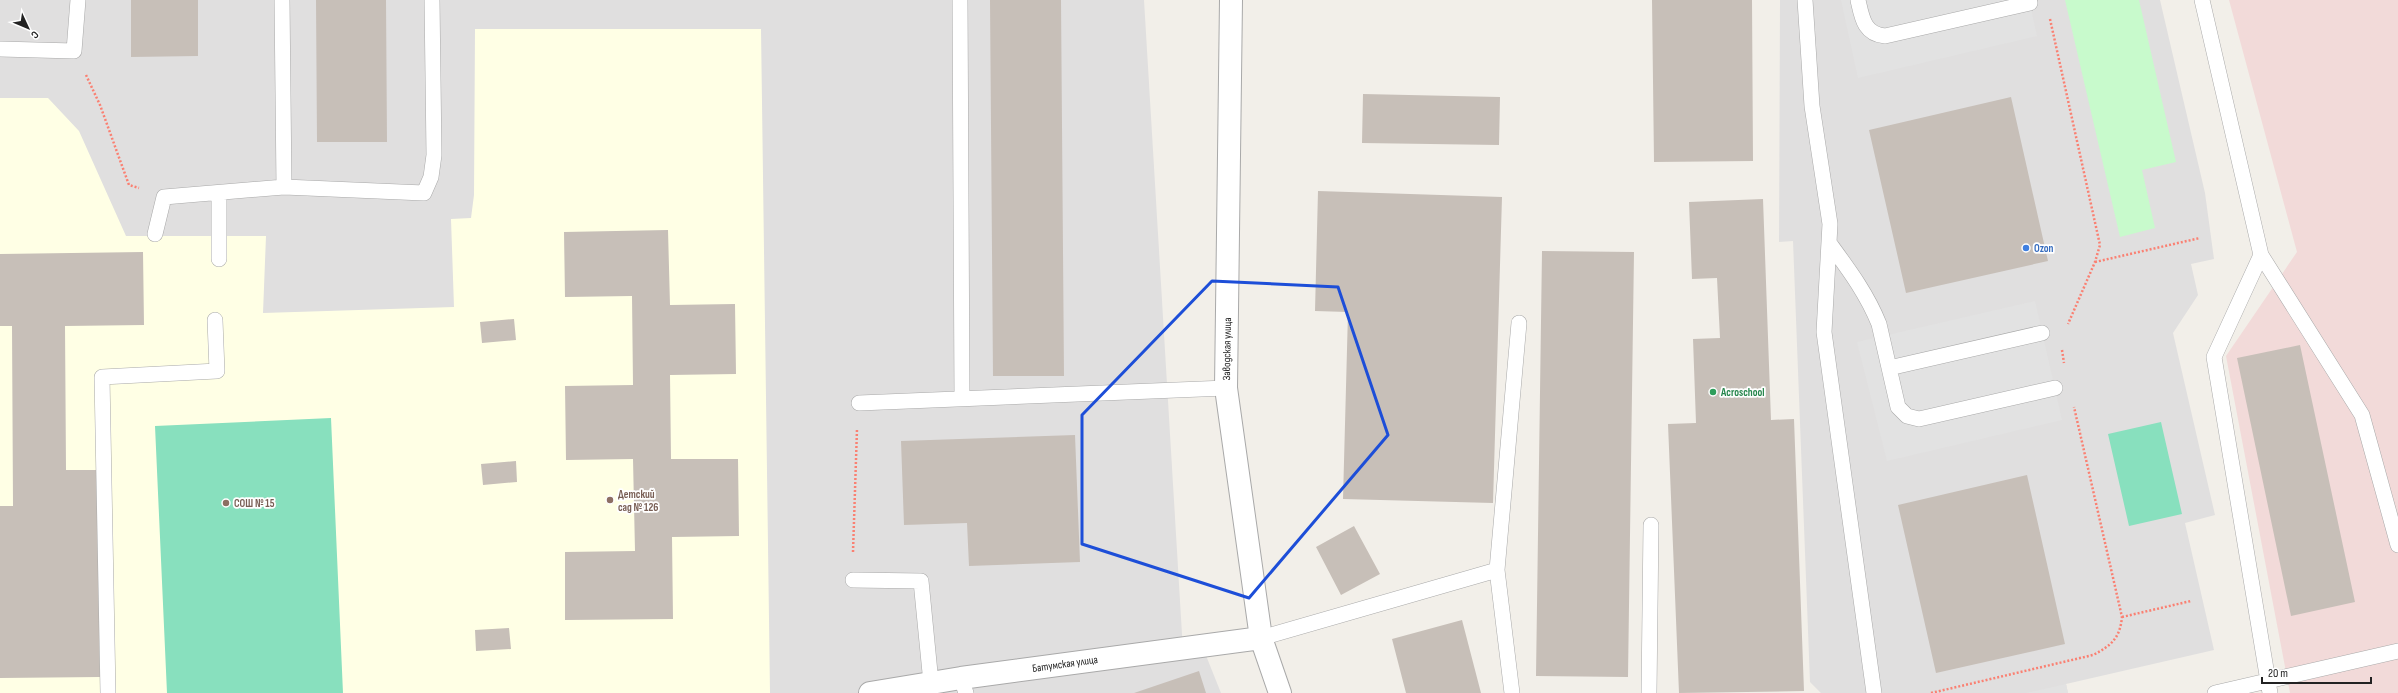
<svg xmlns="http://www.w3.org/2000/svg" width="2398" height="693" viewBox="0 0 2398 693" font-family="'Sofia Sans Condensed',sans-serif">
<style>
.residential{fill:#e0dfdf}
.commercial{fill:#f2dad9}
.education{fill:#ffffe5}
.park{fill:#c8facc}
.pitch{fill:#88e0be}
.parking{fill:#e2e2e2}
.building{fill:#c7bfb8}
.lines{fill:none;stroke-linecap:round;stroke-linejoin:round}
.service-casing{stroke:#a9a9a9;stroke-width:16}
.minor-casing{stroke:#a9a9a9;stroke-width:24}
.path{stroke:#fa8072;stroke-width:2.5;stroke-dasharray:2 2;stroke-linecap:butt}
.service{stroke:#fff;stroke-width:15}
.minor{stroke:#fff;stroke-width:22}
.marked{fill:none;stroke:#1d4ed8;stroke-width:3;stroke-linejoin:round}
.shop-dot{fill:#3f7fe0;stroke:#fff;stroke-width:1.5}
.leisure-dot{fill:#2e9e5b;stroke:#fff;stroke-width:1.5}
.education-dot{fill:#8d6e63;stroke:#fff;stroke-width:1.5}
.labels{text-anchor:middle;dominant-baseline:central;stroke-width:3.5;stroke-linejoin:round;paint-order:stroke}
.shop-label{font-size:11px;font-weight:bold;fill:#366cbe;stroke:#fff;text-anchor:start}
.street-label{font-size:11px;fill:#222;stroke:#fff}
.leisure-label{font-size:11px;font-weight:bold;fill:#27864d;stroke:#fff;text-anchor:start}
.education-label{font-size:11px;font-weight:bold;fill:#785e54;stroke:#fff;text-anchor:start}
</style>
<rect width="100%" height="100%" fill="#f2efe9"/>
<path class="residential" d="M0,0H1144L1183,651L1205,653L1221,693H0Z
M1780,0H2160L2205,193L2214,259L2191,264L2198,295L2173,333L2215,515L2185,523L2214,650L2066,684L2068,693H1821L1810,682L1793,241L1779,242Z"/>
<path class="commercial" d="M2229,0H2398V693H2290L2226,356L2297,252Z"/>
<path class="education" d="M475,29H761L770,693H0V98H48L79,131L126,236H266L263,313L454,307L451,219L471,218L474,195Z"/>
<path class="park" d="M2065,0H2139L2176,162L2142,170L2155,228L2120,237Z"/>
<path class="pitch" d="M331,418L343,693H167L155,426Z
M2161,422L2182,514L2129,526L2108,434Z"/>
<path class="parking" d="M1841,0H2029L2037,36L1858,78Z
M2035,301L2062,420L1887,461L1857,342Z
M2066,684L2068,693H2026Z"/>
<path class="building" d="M131,0H198V56L131,57Z
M316,0H386L387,142H317Z
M990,0H1061L1064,376H993Z
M1652,0H1752L1753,161L1654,162Z
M1363,94L1500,97L1499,145L1362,143Z
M2011,97L2048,261L1906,293L1869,130Z
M1318,191L1502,197L1493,503L1343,499L1348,312L1315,311Z
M1763,199L1771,420L1794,419L1804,691L1679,693L1668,424L1696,423L1693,339L1720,338L1717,278L1692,279L1689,202Z
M668,230L670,305L735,304L736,374L670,375L671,459H738L739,536L672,537L673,619L565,620V552L635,551L633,459L566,460L565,386L633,385L632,296L565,297L564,232Z
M1542,251L1634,252L1628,677L1536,676Z
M143,252L144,325L65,326L66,470H98L100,677L0,678V506H13L12,326H0V254Z
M514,319L516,340L482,343L480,322Z
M2300,345L2355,602L2291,616L2237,358Z
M1075,435L1080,562L969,566L967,523L904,525L901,441Z
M516,461L517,482L483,485L481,464Z
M2027,475L2065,644L1936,673L1898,505Z
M1354,526L1380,574L1341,595L1316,547Z
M1462,620L1481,693H1406L1392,639Z
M509,628L511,649L476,651L475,630Z
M1199,671L1206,693H1134Z"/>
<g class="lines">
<g class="service-casing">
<path id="service" d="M282,0L284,187
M960,0L962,398
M1805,0L1812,106L1830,224L1824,332L1874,693
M1858,0C1862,18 1864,34 1885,36L2030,3
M2202,0L2261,255L2362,415L2398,545
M0,49L74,51L78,0
M219,193V259
M155,234L164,197L284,187L424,193L431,177L434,155L432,0
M1830,244C1849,270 1867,294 1879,324L1898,407L1907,416L1919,419L2055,388
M2261,255L2214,357L2270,693
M1889,368L2042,333
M859,403L1226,388
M1497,570L1512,693
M853,580L921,581L931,683
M1261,638L1497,570L1519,323
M961,678L966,693
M108,693L102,377L217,371L215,320
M1649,693L1651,525
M2215,693L2398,651"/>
</g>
<g class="minor-casing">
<path id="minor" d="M1231,0L1226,388L1261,638L1280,693
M870,693L961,678L1261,638"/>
</g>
<path class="path" d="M2050,19L2100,245L2095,262L2068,324
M86,75L100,105L129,185L139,188
M2095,262L2200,238
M2062,350L2064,363
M853,552L857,429
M2122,617L2191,601
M1931,693L2093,655C2111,646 2120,638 2122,617L2074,407"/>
<use href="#service" class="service"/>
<use href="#minor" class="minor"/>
</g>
<path class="marked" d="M1212,281L1338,287L1388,435L1249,598L1082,544V415Z"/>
<circle class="shop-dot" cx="2026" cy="248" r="4"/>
<circle class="leisure-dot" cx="1713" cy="392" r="4"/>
<g class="education-dot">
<circle cx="610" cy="500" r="4"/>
<circle cx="226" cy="503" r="4"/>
</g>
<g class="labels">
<g class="shop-label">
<text x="2034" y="248">Ozon</text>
</g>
<g class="street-label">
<text transform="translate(1227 349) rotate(-89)">Заводская улица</text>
<text transform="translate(1065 664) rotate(-8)">Батумская улица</text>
</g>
<g class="leisure-label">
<text x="1721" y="392">Acroschool</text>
</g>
<g class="education-label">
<text x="618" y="494">Детский<tspan x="618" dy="13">сад № 126</tspan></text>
<text x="234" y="503">СОШ № 15</text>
</g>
</g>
<g transform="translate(28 28) rotate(134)" stroke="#ffffff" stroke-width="3" paint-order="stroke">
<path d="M0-3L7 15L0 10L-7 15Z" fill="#222222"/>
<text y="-6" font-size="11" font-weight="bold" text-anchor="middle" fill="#222222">С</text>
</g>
<path d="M2262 677v6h109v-6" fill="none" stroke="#222222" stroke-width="2"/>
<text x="2268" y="677" font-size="12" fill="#222222" stroke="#ffffff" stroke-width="3" paint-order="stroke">20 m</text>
</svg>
